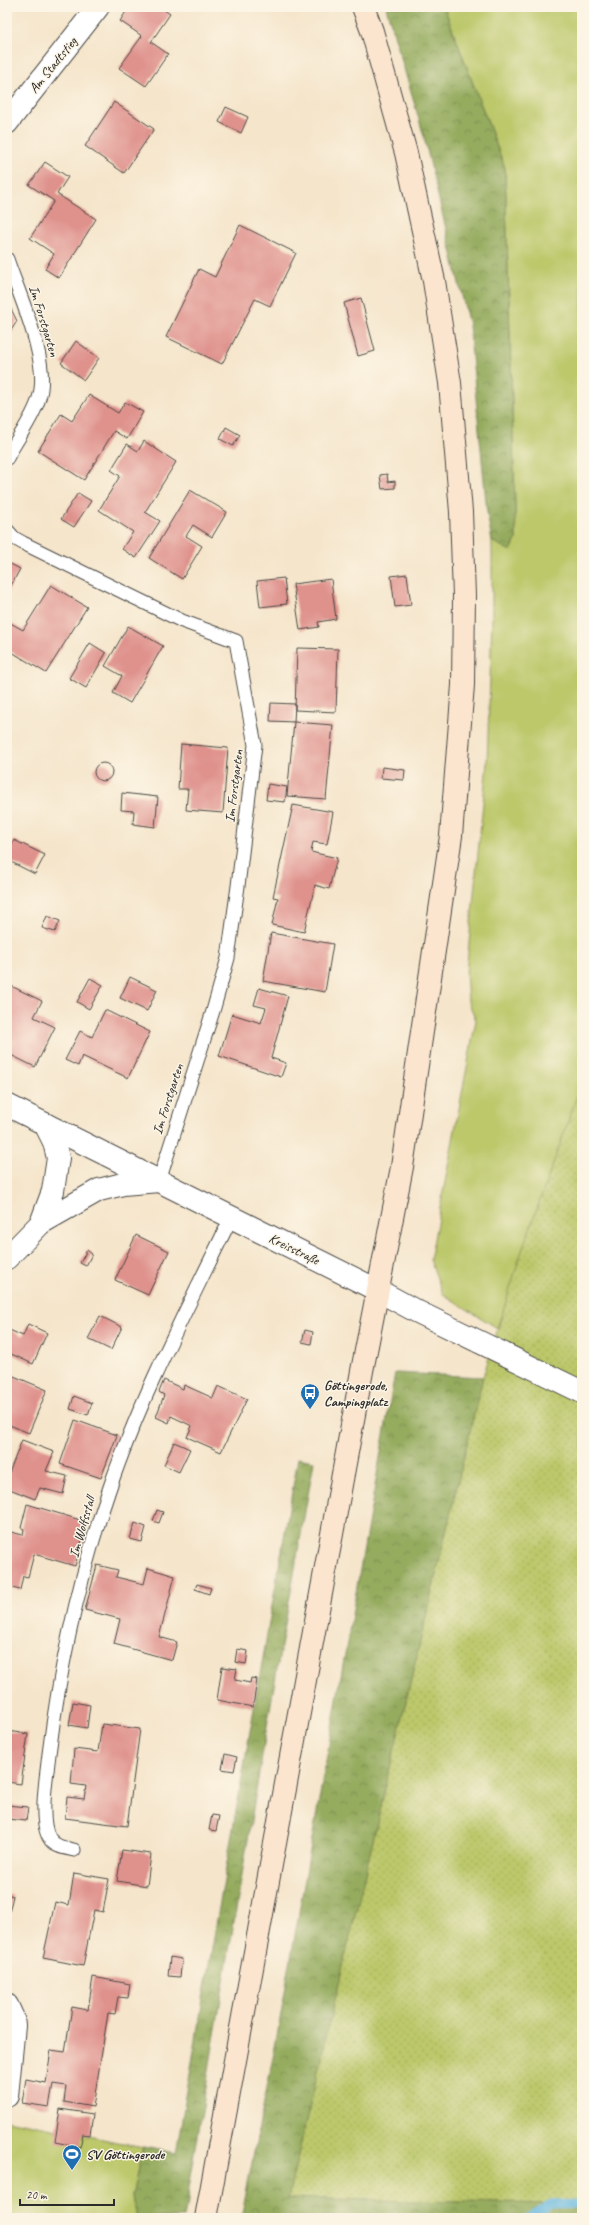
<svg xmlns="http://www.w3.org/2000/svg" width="589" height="2225" viewBox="0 0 589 2225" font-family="Caveat,sans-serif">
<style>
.grass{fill:#bcc86a;stroke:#747a4a}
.forest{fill:url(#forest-crowns);stroke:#606c44}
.park{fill:url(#park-dots);stroke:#747a4a}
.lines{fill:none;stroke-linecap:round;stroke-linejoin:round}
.stream{stroke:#64b7e0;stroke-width:9}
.building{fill:#df918c}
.service-casing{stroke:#494743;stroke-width:15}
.minor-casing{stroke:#494743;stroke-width:24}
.tertiary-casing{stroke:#494743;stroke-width:24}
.secondary-casing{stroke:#494743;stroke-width:24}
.service{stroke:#fff;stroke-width:13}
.minor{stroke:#fff;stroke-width:22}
.tertiary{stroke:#fff;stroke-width:22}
.secondary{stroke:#fbe5cf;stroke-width:22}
.labels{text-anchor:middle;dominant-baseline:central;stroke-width:3;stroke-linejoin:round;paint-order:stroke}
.street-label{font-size:14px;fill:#2b2b2b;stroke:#fcf5e5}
.poi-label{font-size:14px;font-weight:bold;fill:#2b2b2b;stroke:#fcf5e5;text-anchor:start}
</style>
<defs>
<pattern id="forest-crowns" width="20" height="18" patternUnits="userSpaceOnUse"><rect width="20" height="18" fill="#95ac5e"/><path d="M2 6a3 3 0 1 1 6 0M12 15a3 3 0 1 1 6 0" fill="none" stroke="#7a8c4e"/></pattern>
<pattern id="park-dots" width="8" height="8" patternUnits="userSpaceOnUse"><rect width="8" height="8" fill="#bcc86a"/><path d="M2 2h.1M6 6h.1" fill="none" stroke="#a2ac5c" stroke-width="1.8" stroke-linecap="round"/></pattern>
</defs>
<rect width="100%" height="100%" fill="#fcf5e5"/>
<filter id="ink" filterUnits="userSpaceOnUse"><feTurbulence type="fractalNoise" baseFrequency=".025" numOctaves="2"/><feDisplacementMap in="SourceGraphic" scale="8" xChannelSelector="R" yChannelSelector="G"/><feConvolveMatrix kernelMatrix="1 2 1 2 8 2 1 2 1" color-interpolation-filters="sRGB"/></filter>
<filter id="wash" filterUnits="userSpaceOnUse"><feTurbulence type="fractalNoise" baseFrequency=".012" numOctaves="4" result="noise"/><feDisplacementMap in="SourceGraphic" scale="16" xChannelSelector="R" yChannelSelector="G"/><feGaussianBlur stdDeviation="0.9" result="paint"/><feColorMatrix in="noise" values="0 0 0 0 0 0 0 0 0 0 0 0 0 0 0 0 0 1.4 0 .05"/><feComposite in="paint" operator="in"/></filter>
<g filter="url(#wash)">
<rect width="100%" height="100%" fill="#f5e5cb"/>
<path class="grass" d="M444,7H582V1087L497,1328L443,1294L430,1260L476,1020L468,1001L466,973L487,763L492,620V541L511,551L516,539L505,168Z
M7,2120L143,2147L132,2196L136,2218H7Z"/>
<path class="forest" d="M386,7H444L505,168L516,539L511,551L492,541L487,512L469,325L423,133Z
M395,1373L483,1377L288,2198L551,2204L582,2202V2218H241L276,2042Z
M298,1458L314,1461L268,1720L184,2218H136L132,2196L143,2147L176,2153Z"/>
<path class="park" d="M582,1082V2202L551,2204L288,2198L483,1377L518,1262Z"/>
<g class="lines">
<path class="stream" d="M529,2218L551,2204L582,2203"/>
</g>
<g id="blocks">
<path class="building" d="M129,7H160L170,14L151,42L168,54L146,86L119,68L142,36L120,21Z
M114,102L154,129L124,173L85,146Z
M226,107L248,117L241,133L219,122Z
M45,162L68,177L57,194L96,219L59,278L45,269L54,254L30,238L54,201L29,185Z
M240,225L296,253L270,306L255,299L222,364L166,337L199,269L215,277Z
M361,298L375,351L358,356L344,303Z
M7,301L17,321L7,337Z
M76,341L99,358L84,380L61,363Z
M89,395L118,413L125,402L143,412L127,439L114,431L84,480L38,451L61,414L72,421Z
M226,427L240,435L233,446L220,439Z
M144,441L176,462L145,512L160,521L136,558L122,549L133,532L99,510L120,476L111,470L127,444L138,451Z
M387,474L388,482L395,481V488L382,489L380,475Z
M190,490L227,512L212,537L193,525L186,536L202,546L182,579L149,558Z
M78,493L91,501L74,527L61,519Z
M7,562L20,569L7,593Z
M407,574L411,605L395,607L391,576Z
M284,578L287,604L260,607L257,581Z
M331,579L336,619L318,622L319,627L300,630L293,584Z
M51,585L87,607L46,673L7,649V621L23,630Z
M128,626L163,646L130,703L113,693L122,676L105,666Z
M90,643L106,653L86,688L69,678Z
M297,648L338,649L336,712L295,710Z
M271,703L295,704L294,722L270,721Z
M294,722L333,725L326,799L287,796Z
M181,744L228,748L223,813L186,810L188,789H178Z
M94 772a9 9 0 1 1 18 0a9 9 0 1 1-18 0Z
M382,767L405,770L404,780L381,778Z
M268,784L287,787L285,802L266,800Z
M122,793L158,797L155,827L133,824L134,811L121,810Z
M293,805L333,812L327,844L313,842L311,852L337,858L329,889L315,885L304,932L272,925L278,898L273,897Z
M14,840L45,855L35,874L7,860V853Z
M47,916L60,921L55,932L42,928Z
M271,933L333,944L325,992L263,981Z
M130,977L157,990L147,1011L120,998Z
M90,978L103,985L89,1009L77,1002Z
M7,984L42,1001L34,1017L55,1027L35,1067L7,1053Z
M259,988L288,996L271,1058L286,1063L281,1077L219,1056L232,1014L261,1023L266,1008L254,1005Z
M105,1010L150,1032L128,1078L82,1056L78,1066L65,1060L80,1031L92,1037Z
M136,1235L169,1251L148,1295L115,1280Z
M87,1250L92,1254L86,1266L80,1263Z
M100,1316L122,1327L111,1350L88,1339Z
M28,1324L47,1333L33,1364L9,1353L7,1357V1329L23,1336Z
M305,1330L313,1332L311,1344L302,1342Z
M9,1374L47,1390L29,1433L7,1424V1378Z
M164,1380L183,1389L184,1385L213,1398L218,1386L247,1399L221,1452L187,1437L192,1426L171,1416L169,1423L156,1417L164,1395L159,1392Z
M74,1396L92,1403L88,1415L70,1409Z
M75,1420L117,1435L101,1478L60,1464Z
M22,1440L54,1452L46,1471L67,1476L63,1494L40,1488L35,1499L7,1488V1478Z
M174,1442L190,1449L179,1472L164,1465Z
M27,1504L87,1522L75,1566L34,1554L28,1577L23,1576L20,1590L8,1587L12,1573L7,1572V1531L23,1535L24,1529L21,1528Z
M157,1510L163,1512L159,1523L153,1521Z
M135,1523L146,1527L142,1542L130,1539Z
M97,1565L118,1570L116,1577L144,1584L148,1568L175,1576L159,1637L177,1642L172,1660L114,1644L120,1619L85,1610Z
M197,1584L211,1588L209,1594L195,1589Z
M237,1649L248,1651L246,1664L235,1662Z
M222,1667L237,1669L235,1680L250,1683L251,1678L257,1679L253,1707L217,1700Z
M73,1702L90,1705L87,1728L69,1725Z
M102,1724L140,1729L127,1826L65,1818L67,1797L84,1799L86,1786L71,1784L74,1749L98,1752Z
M7,1731L28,1734L21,1784L7,1782Z
M225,1754L237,1757L234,1771L222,1769Z
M7,1805L28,1807L26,1821L7,1819Z
M212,1815L219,1816L216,1831L209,1830Z
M122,1850L151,1854L147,1886L117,1881Z
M74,1873L109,1879L103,1912L94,1910L83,1966L43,1958L55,1902L69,1905Z
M7,1894L13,1896L8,1917H7Z
M170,1957L182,1959L180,1977L168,1976Z
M93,1977L130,1984L128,1998L118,1997L115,2014L108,2013L93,2107L64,2102L66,2086L53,2084L49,2107L22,2103L26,2079L46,2083L51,2050L65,2052L72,2007L88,2010Z
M60,2109L93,2114L90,2135L83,2134L80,2147L55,2142Z"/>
</g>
</g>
<g filter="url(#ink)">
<use href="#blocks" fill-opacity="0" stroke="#494743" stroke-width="1"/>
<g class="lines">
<g class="service-casing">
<path id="service" d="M7,259C19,295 51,363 39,398C33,419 17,438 7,458
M7,530L14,538L23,543L182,621L236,641L255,745L238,886L228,958L213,1011L159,1181
M74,1850C65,1848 55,1847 50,1839C38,1822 47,1774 49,1754C60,1665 80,1575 109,1490C141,1396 188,1307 231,1218"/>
</g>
<g class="minor-casing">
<path id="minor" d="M7,123L98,7
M41,1223L99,1190L123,1184L159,1181
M7,1258L41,1223L53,1191L58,1158L54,1142L45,1124
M379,1291L416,1311L582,1392
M7,2005L13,2018L14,2026L7,2096"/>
</g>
<g class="tertiary-casing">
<path id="tertiary" d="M7,1105L379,1291"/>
</g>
<g class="secondary-casing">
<path id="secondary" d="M206,2218L362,1371L402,1167L451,836L463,685L464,596L461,512L450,383L434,281L406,153L372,31L363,7"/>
</g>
<use href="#service" class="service"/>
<use href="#minor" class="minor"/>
<use href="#tertiary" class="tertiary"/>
<use href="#secondary" class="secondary"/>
</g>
</g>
<defs>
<g id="bus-pin" transform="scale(1)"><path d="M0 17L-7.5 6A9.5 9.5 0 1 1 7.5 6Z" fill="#1f6fb2" stroke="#fcf5e5"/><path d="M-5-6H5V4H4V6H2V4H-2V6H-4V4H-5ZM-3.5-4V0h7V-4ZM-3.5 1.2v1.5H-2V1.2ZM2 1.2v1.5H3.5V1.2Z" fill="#fff"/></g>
<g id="stadium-pin" transform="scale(1)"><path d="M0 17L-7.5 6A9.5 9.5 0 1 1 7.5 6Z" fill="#1f6fb2" stroke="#fcf5e5"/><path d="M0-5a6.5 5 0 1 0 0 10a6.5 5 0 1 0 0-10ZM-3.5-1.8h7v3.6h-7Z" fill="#fff"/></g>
</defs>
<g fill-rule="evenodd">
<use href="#bus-pin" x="310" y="1393"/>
<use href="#stadium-pin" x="72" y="2154"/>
</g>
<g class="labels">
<g class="street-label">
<text transform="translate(53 65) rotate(-51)">Am Stadtstieg</text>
<text transform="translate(44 321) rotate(73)">Im Forstgarten</text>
<text transform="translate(234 786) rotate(-83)">Im Forstgarten</text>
<text transform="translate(168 1099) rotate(-72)">Im Forstgarten</text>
<text transform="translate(294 1249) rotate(26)">Kreisstraße</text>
<text transform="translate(82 1527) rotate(-74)">Im Wolfsstall</text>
</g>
<g class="poi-label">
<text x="324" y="1385">Göttingerode,<tspan x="324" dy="16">Campingplatz</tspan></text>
<text x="86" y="2154">SV Göttingerode</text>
</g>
</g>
<rect width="589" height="2225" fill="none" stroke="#fcf5e5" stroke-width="24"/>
<path d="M20 2199v6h94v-6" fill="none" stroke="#2b2b2b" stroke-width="2"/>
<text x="26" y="2199" font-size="12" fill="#2b2b2b" stroke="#fcf5e5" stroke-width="3" paint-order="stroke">20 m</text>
</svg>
